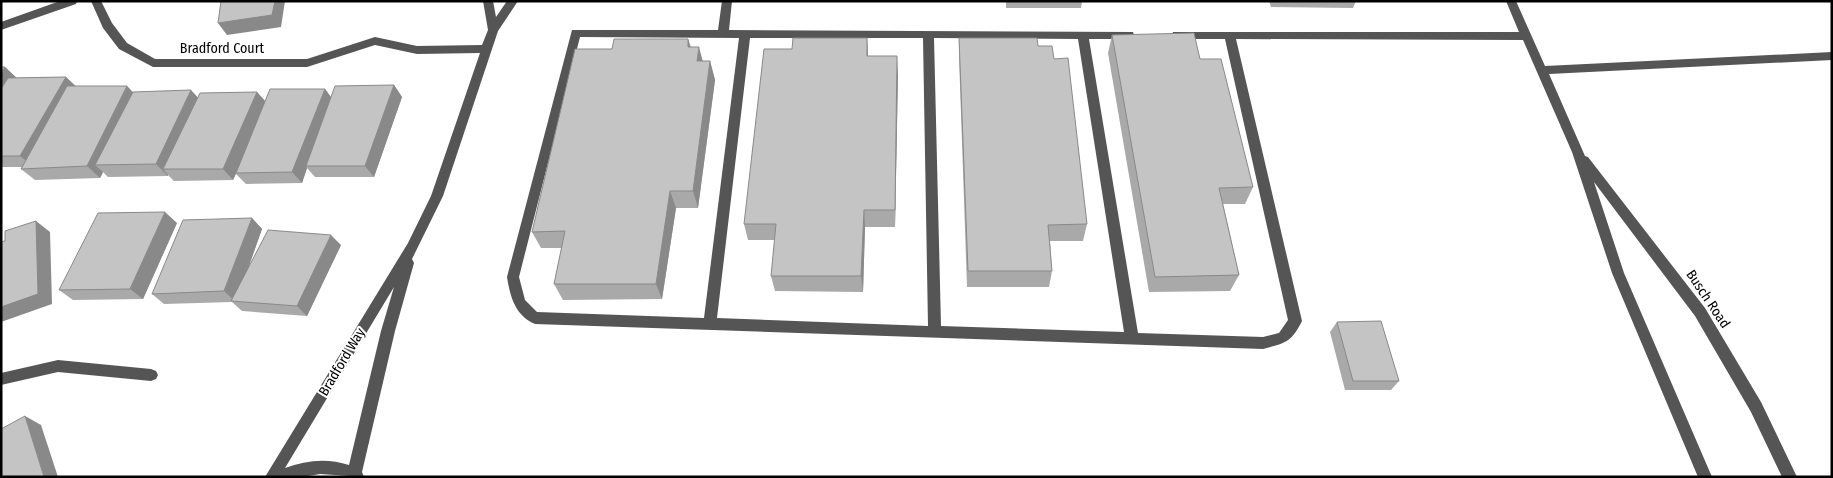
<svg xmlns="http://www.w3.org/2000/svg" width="1833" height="478" viewBox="0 0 1833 478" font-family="'Fira Sans Condensed',sans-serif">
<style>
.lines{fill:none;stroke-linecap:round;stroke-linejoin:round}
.minor{fill:#555;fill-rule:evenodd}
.wall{fill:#a9a9a9}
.shaded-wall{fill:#898989}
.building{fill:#c4c4c4;stroke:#898989}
.labels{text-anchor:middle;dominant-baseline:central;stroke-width:4;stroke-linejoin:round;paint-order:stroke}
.street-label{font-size:14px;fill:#000;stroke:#fff}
</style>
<rect width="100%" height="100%" fill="#fff"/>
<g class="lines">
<path class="minor" d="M60,1H77L76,4L1,30V22Z
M91,1H101L112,23L127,43L155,59H307L375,37L417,46L482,45L488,30L483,1H493L496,17L507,1H518L498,31L443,196L412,259L414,263L395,331L362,472L364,477L320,474L303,477H265L408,243L431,196L480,53L417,54L375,45L307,67H153L119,49L103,28ZM394,287L381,331L349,465C328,458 306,460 285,468Z
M722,1H732L729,30L1133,32L1134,35L1133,38L1129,39H1089L1138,333L1263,337L1279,333L1288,320L1225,39H1177L1173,38L1172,35L1173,32H1519L1506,1H1516L1545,66L1832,52V60L1549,74L1585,156L1588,157L1705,308L1761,402L1797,477H1782L1751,412L1695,316L1594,182L1624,273L1712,477H1698L1612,273L1572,152L1523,40L1236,39L1302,321C1291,343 1285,343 1263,349L535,324C515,316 510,296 507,277L572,30H718ZM580,37L739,38L704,318L537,312L525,300L519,277ZM750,38H923L928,326L717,318ZM934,38L1078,39L1124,332L941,326Z
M58,360L151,369L156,371L158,375L156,379L151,381L58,372L1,385V373Z"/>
</g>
<path class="wall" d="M1006,1H1082L1081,8H1006Z
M1269,1H1356L1353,8L1271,7Z
M1112,35L1200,59L1253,187L1245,204H1223L1239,275L1230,291L1149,292L1108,53Z
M867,38L868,56L898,74L895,227H865L863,292L775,291L771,276L775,240H748L744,224L792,49Z
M959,38L1038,46L1054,59L1087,224L1083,241H1050L1052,271L1049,287H967L959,56Z
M688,39L691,47L703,61H710L715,80L698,208H676L662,299L563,300L554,284L562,248H541L532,232Z
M1,67H5L16,78L66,77L76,86H127L133,92L197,98L257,92L265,102L325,89L331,97L394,85L402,97L374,177H315L307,168L302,183L246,184L236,174L233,180L174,181L168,175V176L108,177L103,172L100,178L35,180L21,169L22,167H1Z
M252,218L262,229L248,269L341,245L307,316L242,311L232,302L164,304L152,294Z
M177,223L143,299L73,300L59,290Z
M1337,322L1399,381L1391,390H1345L1330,332Z"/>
<path class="shaded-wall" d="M275,1H285L281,27L227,35L218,23Z
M867,38L868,56H867Z
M688,39L693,58L688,47Z
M699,47L704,66L697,61Z
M897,56L898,74L895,227V210Z
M710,61L715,80L698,208L693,191Z
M5,67L18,79L1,108V73Z
M66,77L78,89L34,167L20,156Z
M394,85L402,97L374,177L365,166Z
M127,86L138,98L95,165L103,172L100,178L87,166Z
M325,89L333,100L306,166L307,168L302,183L292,172Z
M191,90L202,102L163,169L168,175V176L156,164Z
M257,92L267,103L233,180L223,169Z
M670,191L676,208L662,299L656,284Z
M864,210L865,227L863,292L861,276Z
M165,212L177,223L143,299L130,289Z
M252,218L262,229L236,302L224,291Z
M36,221L50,232L52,304L1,322V307Z
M331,235L341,245L307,316L297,306Z
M25,416L41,425L58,477H44Z"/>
<path class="building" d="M221,1H275L272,15L218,23Z
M1194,33L1200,59H1221L1253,187L1219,188L1239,275L1155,277L1112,35Z
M793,38H867V56H897L895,210H864L861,276H771L776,224H744L764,49H792Z
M959,38H1037L1038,46H1052L1054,59L1068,58L1087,224L1048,225L1052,271H968Z
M614,39H688V47H699L697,61H710L693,191H670L656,284H554L565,231L532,232L575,49H612Z
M1,67H5L1,73Z
M66,77L20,156H1V89L8,78Z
M394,85L365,166H306L335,86Z
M67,86H127L87,166L21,169Z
M270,89H325L292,172L236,173Z
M191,90L156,164L95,165L133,92Z
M257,92L223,169H163L200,93Z
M165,212L130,289L59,290L98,213Z
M252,218L224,291L152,294L183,220Z
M36,221L38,294L1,307V242L5,241V231Z
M268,230L331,235L297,306L231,301Z
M1381,321L1399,381H1353L1337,322Z
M25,416L44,477H1V429Z"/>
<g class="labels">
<g class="street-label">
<text x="222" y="48">Bradford Court</text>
<text transform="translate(1708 299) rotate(56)">Busch Road</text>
<text transform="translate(342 362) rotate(-59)">Bradford Way</text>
</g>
</g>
<rect width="1833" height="478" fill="none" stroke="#000000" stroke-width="5"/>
</svg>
